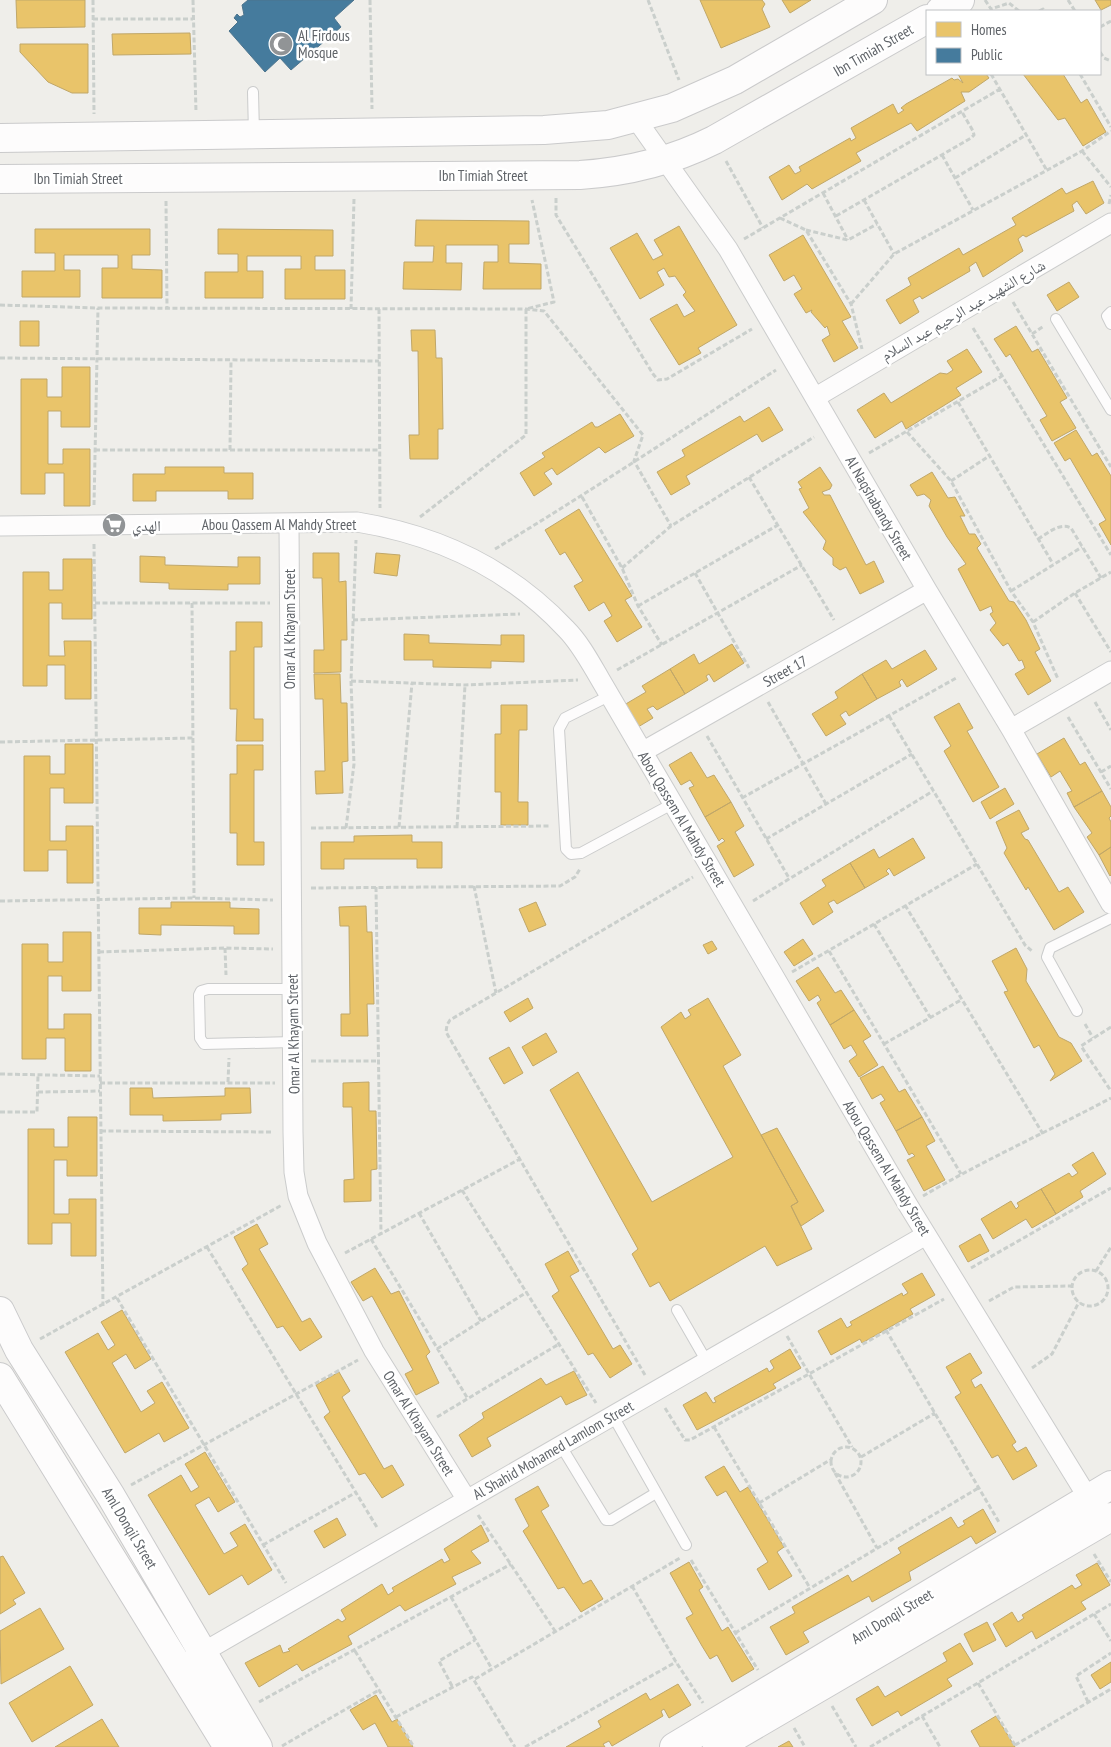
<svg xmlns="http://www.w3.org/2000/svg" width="1111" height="1747" viewBox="0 0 1111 1747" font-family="'PT Sans Narrow','Noto Naskh Arabic',sans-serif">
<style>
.homes{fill:#e9c46a;stroke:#c0a769}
.public{fill:#457b9d;stroke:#4d748d}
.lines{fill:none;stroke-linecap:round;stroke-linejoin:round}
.lane-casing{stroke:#cbcccc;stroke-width:12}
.street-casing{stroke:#cbcccc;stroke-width:21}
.secondary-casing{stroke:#cacacb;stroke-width:30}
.path{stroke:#cacfcc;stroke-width:3;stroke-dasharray:5 2.5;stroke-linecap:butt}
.lane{stroke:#fdfcfc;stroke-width:10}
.street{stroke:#fdfcfc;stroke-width:19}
.secondary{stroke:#fdfcfc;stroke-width:28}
.labels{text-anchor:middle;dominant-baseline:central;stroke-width:5;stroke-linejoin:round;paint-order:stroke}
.poi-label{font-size:15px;fill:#5f6368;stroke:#fff;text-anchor:start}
.street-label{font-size:15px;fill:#5f6368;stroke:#fff}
</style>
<rect width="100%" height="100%" fill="#efeeea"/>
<path class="homes" d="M16,0H85V27L17,28Z
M700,0H762L765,4L762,9L770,27L721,48Z
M782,0H811L790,13Z
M1095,0H1111V5L1101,10Z
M190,33L191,54L113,55L112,34Z
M20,44H88V93H72L48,82L20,52Z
M958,74H986L989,78L969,92H961L965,101L917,131L911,123L856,153L861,161L812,189L807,184L782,200L769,177L789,165L795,174L801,171L799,167L850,138L851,141L856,138L851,128L893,104L898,114L904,110L901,108L906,104L952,78L954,80L958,79L963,83Z
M1023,74H1063L1081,103L1087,99L1106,132L1083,146L1065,118L1058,120Z
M1093,181L1104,203L1086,214L1077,201L1072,205L1074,211L1026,237L1023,235L1018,239L1023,251L983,277L976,262L969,267L970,271L922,299L920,296L913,300L919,312L900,324L886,300L911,285L908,278L959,248L963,255L1016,225L1012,218L1062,188L1066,194Z
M416,220L529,221V244H509V263L541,264V289H483L484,262H498V245H446V263H462L461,290L403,289L404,262H433L434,246H415Z
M679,226L737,325L698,348L701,353L679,365L650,319L677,304L684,317L695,311L683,295L686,292L675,276L669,277L664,268L657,272L664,285L640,299L610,248L637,233L653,260L663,255L654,240Z
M35,229H150V255H132V269L162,270V298H102V268H118V255H64V270H80V297H22V271H55V253H35Z
M218,229L333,230V256H315V270H345V299H285V269H301V256H247V271H263V298H205V272H238V254H218Z
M803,235L851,317L842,321L858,348L834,362L822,340L830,335L827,326L825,328L811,312L812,310L806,313L794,294L802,289L794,275L784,281L769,255Z
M1069,282L1079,297L1057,311L1047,295Z
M20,321H39V346H20Z
M1016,326L1032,352L1038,349L1067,398L1060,402L1076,428L1052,441L1040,420L1047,416L1010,354L1006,357L994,339Z
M411,330H435L436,358H442L443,429H438V459H410L409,435H419L418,351H412Z
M967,349L982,372L956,388L961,395L906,429L902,421L875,438L857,410L884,393L891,403L940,373L947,374L953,370L947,361Z
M62,367H90V427H61V411H48V464H63V449H90V506H64V473H45V494H21V379H47V397H62Z
M769,407L783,430L762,442L757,434L686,476L690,484L671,495L657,472L685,456L682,450L740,416L744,422Z
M620,414L634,436L605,453L599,447L557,475L552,468L544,473L552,484L534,496L520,473L545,457L542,453L592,422L595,427H598Z
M1076,430L1092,456L1097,453L1111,476V545L1099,524L1106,520L1070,458L1065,461L1054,443Z
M165,467H224V473H253V499H228V491H156V501H133V474H165Z
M820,467L832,485L830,489L822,492L824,495H830L866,565L874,561L884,582L860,594L846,567L840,570L833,565V558L823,549L826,541L803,512L809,508L799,489L802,488L798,482Z
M932,472L948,498L955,497L965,516H960L969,534H975L981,544L977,548L1009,601L1014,602L1026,620L1040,649L1035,652L1051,681L1028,695L1015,674L1025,668L1022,660L1019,661L1008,643L1003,646L990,630L996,623L990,614L993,612L991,606L980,611L958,569L966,564L947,537L929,506L931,500L924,494L917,496L910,485Z
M579,509L632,596L625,600L642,627L617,642L604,621L612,616L604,602L589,611L574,586L583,581L565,552L560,555L545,530Z
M313,553H339V582L346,581L347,640H341V672L314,673V650H324L322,578H313Z
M376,553L400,555L397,576L374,573Z
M140,556L165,557V565L238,567V557H260V584H228V590L169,589V583L140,582Z
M63,559H92V619H62V603H49V656H65L64,641H91V699H65V665H47V686H23V572H49V590H63Z
M236,622H262V647H254V719H263V741H236L237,709H230V651H236Z
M404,634L429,635V643L501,645V635H524V662L491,661V668L433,667V660H404Z
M732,644L744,663L714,682L709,674L706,676L708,680L685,694L670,669L694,654L699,664Z
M925,650L937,669L907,687L902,679L899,682L901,686L877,699L862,674L886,660L892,669Z
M670,669L685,694L657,710L653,706L647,709L653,718L633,730L619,708L646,692L642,686Z
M314,674H340L341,703H347L348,761L342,762L343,793L316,794L315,771H325L323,699H315Z
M862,674L877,699L849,716L846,711L840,715L846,724L826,736L812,714L838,698L835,692Z
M959,703L973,728L967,731L999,787L973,802L944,751L951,746L934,717Z
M501,705H527V730H519L518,802H528V825H501V792H495V734H501Z
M1064,738L1080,765L1085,762L1102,791L1074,807L1067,793L1072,791L1060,771L1051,777L1037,754Z
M65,744H93V803H64V788H50V841H66V826H93V883H67V850H48V871H24V756H50V774H65Z
M237,745H263V770H254V842H264V865H237V833H230V774H237Z
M691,752L707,778L714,775L731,802L705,817L689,788L694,786L690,780L681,785L669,765Z
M1005,788L1014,804L990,819L981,802Z
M1102,791L1111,807V816L1109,818L1111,822V847L1099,855L1087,837L1092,833L1074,807Z
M731,802L744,826L735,832L754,865L734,877L717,846L725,841L722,838L719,841L705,817Z
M1019,810L1029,829L1021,833L1025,839L1028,840L1059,892L1068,887L1084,912L1054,930L1028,887L1026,890L1004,853L1007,848L996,822Z
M412,835V842H442V868H417V859H344V869H321V842H354V836Z
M913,838L925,858L894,876L889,868L886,871L889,874L865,888L850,863L874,849L879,858Z
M1111,847V875L1110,876L1099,855Z
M850,863L865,888L837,904L834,900L828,903L833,912L813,925L800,903L826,886L822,880Z
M171,902H230V908L259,909V934H234V926L161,925V935L139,934V908H171Z
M536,902L546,925L529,932L519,909Z
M366,906L367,932H372L374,1004H367L368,1036H341V1014H350L349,926H340L339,907Z
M63,932H91V991H62V976H48V1029H64V1014H91V1071H65V1038H46V1059H22V944H48V962H63Z
M803,939L813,954L794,966L784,952Z
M712,941L717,949L708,954L703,945Z
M1016,948L1027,969L1026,981L1059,1037L1071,1043L1082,1061L1050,1081L1055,1074L1039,1045L1034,1048L1004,992L1008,991L992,961Z
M818,967L835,993L841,990L854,1010L830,1025L817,1003L821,1000L818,995L809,1001L796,981Z
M528,998L533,1008L510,1022L504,1012Z
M708,998L741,1055L723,1066L798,1202L791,1206L812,1249L777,1266L765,1246L670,1301L659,1282L650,1287L632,1254L638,1249L550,1090L578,1072L652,1202L733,1157L661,1027L681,1012L685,1019L691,1015L688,1010Z
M854,1010L871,1036L863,1041L878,1065L859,1077L849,1061L857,1055L851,1045L844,1049L830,1025Z
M546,1033L557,1052L533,1066L522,1047Z
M509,1047L523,1073L504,1084L489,1058Z
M883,1066L899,1092L905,1089L922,1117L896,1131L880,1103L885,1100L881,1094L872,1099L860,1078Z
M369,1082V1111H376L377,1169L371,1170V1201L344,1202V1180L354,1179L352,1107H343V1083Z
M130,1088H152L153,1098L225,1096V1088H250L251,1113L221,1114V1120L163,1121V1115H130Z
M68,1117H97V1176H67V1160H54V1214H69V1199H96V1256H71V1223H52V1244H28V1129H54V1147H68Z
M922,1117L935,1141L926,1146L945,1180L924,1191L907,1160L915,1156L912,1153L909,1155L896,1131Z
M777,1128L824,1211L801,1226L791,1206L798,1202L761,1135Z
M1093,1152L1106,1174L1080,1191L1083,1197L1056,1214L1041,1189L1069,1173L1072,1177L1078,1173L1072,1165Z
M1041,1189L1056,1214L1032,1228L1026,1219L993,1239L981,1219L1011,1201L1016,1209L1019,1206L1017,1203Z
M257,1224L268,1244L259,1249L302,1322L310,1318L322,1337L300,1351L283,1326L277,1328L242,1269L248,1264L234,1237Z
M980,1234L989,1251L968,1262L959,1246Z
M568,1251L579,1271L570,1276L613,1349L620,1345L632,1364L610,1378L593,1353L588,1355L552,1296L559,1291L545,1264Z
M375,1268L391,1294L399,1291L430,1352L426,1356L439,1383L416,1395L405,1374L413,1370L372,1296L363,1301L351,1282Z
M922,1273L935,1295L910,1309L913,1314L862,1343L860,1339L831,1355L818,1331L841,1318L847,1328L852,1325L850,1322L902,1293L903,1296L908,1293L902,1284Z
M122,1310L151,1359L135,1369L126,1354L112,1363L141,1412L155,1403L147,1391L162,1382L189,1428L164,1442L159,1433L125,1453L65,1352L98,1333L108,1350L115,1345L101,1322Z
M790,1349L801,1368L773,1384L776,1388L697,1430L683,1405L706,1392L713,1403L716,1402L714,1398L767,1368L769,1372L774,1368L770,1361Z
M970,1353L982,1373L971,1380L975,1388L981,1384L1016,1442L1012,1445L1017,1452L1026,1447L1037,1466L1013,1480L998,1455L992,1458L955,1397L961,1393L946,1367Z
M574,1371L587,1395L566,1405L561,1396L487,1438L491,1446L472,1457L459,1435L484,1418L482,1413L541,1378L546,1385Z
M339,1372L350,1391L342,1397L384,1469L392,1465L404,1485L382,1498L365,1473L359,1475L355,1468L324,1417L330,1412L316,1385Z
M205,1452L235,1502L218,1512L209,1497L195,1505L224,1554L238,1546L230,1533L245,1524L272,1570L248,1585L242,1575L209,1595L148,1495L181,1475L191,1492L199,1487L185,1464Z
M724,1466L740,1492L748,1487L784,1547L777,1552L792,1576L769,1590L757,1569L768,1562L726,1491L717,1496L705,1477Z
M538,1486L549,1506L541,1511L583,1584L591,1580L603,1599L581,1612L564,1587L558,1589L523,1531L529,1526L515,1499Z
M983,1509L996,1532L976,1544L971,1536L909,1572L911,1580L872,1602L869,1596L803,1632L809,1642L786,1655L770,1627L795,1613L792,1607L848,1575L852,1582L901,1553L898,1548L951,1517L958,1528L965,1524L963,1521Z
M337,1518L346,1535L324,1548L314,1531Z
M481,1525L489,1541L471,1551L481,1563L452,1577L456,1584L405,1611L400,1605L348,1636L352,1644L302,1671L297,1664L259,1687L245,1663L280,1645L283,1653L290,1651L288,1649L338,1619L342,1622L346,1619L341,1610L382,1584L388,1595L394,1591L392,1588L442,1559L444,1563L450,1560L444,1549Z
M3,1556L25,1593L13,1600L16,1604L0,1614V1557Z
M689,1562L703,1587L699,1590L722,1631L728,1627L754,1669L732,1682L717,1655L710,1659L702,1646L686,1618L693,1614L670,1573Z
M1097,1563L1110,1585L1081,1602L1086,1609L1036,1639L1032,1631L1006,1647L993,1624L1012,1612L1018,1622L1024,1618L1022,1615L1072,1585L1075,1589L1082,1585L1076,1575Z
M40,1608L64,1649L1,1684L0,1631Z
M987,1622L996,1640L973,1652L964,1634Z
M960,1643L973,1664L947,1679L952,1686L901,1716L898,1711L872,1726L856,1699L878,1686L885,1697L947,1661L943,1653Z
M1111,1662V1682L1100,1689L1091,1675Z
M70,1666L93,1705L32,1742L9,1703Z
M678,1684L691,1705L669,1718L664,1709L661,1711L663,1716L612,1746L609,1741L603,1744L605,1747H566L601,1727L598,1721L646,1693L650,1700Z
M376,1695L392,1722L397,1719L413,1747H388L375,1723L363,1730L350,1710Z
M996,1716L1015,1747H980L971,1731Z
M102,1719L119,1747H55Z
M789,1741L793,1747H778Z"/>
<path class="public" d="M248,0H354L334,18L341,27L291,70L280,58L265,72L229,31L238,22L234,18L237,14L240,17L244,15L242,5Z"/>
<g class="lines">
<g class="lane-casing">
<path id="lane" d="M253,92L254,134
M1111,312L1107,316L1111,324
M1056,319L1111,410
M609,696L565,718L559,729L566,849L571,854L581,853L674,803
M292,989H208L201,991L199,995L200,1038L204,1044L294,1042
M1077,1011L1047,957L1050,948L1111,918
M677,1310L707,1362
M613,1416L686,1545
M561,1446L606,1520H611L656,1493"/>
</g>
<g class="street-casing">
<path id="street" d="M636,119L728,249L927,590L1011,729L1111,904
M816,397L1111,223
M289,524L293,1132L294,1172L298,1196L317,1243L374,1351L467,1500
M0,526L357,522C437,535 510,569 566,629C580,643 590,662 600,679L908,1205L1095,1509
M1011,729L1111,671
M642,752L927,590
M193,1658L926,1235"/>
</g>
<g class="secondary-casing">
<path id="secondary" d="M940,11L960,0
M0,138L544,130L608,125L672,108L735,80L873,0
M0,179L580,175C627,172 672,161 714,140L927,19
M0,1311L19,1350L111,1496L258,1747
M0,1377L228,1747
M674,1747L1111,1485
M717,1747L1111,1517"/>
</g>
<path class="path" d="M93,0L94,114
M193,0L196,112
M370,0L372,109
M648,0L679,80
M985,0L991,9L1009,3L1019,11
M1068,0L1075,11
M1039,11L1043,9L1044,11
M93,19H193
M1100,27L1111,21
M1100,52L1104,58L1111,61
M991,74L1046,169
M1080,74L1111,127
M1082,151L1111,187
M942,155L973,210
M726,161L763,228
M955,178L1026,135
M823,193L848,240
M556,198V215L653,374L658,380L667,379L752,329
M864,200L894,254
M166,201L167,308
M1109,204L1111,195
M836,216L971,138L974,135L973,131L962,112
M780,218L806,230L851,304L862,349
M806,230L848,240L877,224
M744,239L1000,89
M1013,302L1111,467
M851,304L894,254L1082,151L1111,131
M0,305L98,308L526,309L544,311L643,435L634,461L671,526
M351,309L354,199
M379,309L380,508
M973,328L1111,555
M1032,334L1044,326
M0,358L379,361
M958,402L1053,564
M907,432L951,481L1011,591L1033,622L1058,679
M95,450H379
M230,450L231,360
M869,453L1002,376
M749,477L834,620
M951,481L989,456
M582,497L622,568L638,606L662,645
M94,505L98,308
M420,517L526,435V309L554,302L532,200
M1038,539C1048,533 1060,522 1071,528L1101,578
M94,544L103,1306
M495,549C590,492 682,430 776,370
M622,568L671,526L814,437
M695,573L749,668
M1011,591L1082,547
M1075,593L1111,652
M95,603H270
M192,603L194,898
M638,606L778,525
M353,620L520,614
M1033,622L1075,593L1111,572
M617,670L802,565
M351,681L465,685L578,680
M768,702L826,804
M1095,702L1111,730
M889,716L1025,945L1033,952
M1068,717L1111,789
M707,736L789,878
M0,742L193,738
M1101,772L1111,766
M742,798L958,677
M399,827L412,683
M457,827L465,685
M311,828L550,826
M346,828L354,764L351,681L356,540
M766,839L912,754
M474,886L496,993
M376,887L381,1234
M311,888L560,886L575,877L580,869
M0,901L194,898L273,900
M753,901L933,791
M905,905L1043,1134
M874,924L930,1017
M225,948L226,975
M829,951L961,1174
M99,952L225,948L273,949
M792,972L977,864
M1085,1024L1093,1038
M1111,1027L1081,1046L1111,1091
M884,1044L961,1000
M311,1061H378
M0,1074L100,1076
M228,1082L229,1058
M100,1083H275
M38,1092L100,1091
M0,1112H37L38,1075
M101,1131L273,1132
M462,1190L596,1403
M923,1196C984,1160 1049,1131 1111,1098
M419,1213L481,1321
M371,1239L468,1399
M207,1247L378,1529
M345,1253L520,1159
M971,1268L1111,1188
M1072 1288a18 18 0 1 1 36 0a18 18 0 1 1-36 0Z
M1096,1271L1111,1247
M117,1298L286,1583
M989,1301L1014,1287L1072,1286
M886,1330L1000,1524
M787,1336L852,1447
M40,1339L282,1205
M437,1349L527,1292
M1032,1368L1052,1354L1079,1302
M645,1375L446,1032L447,1025L450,1020L693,877
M665,1408L685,1440H690L944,1299
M437,1417L559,1344
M714,1427L810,1588
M831 1462a15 15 0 1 1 30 0a15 15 0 1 1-30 0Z
M861,1457L935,1413
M835,1473L877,1548
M131,1485L358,1360
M759,1503L830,1460
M478,1515L555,1631
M263,1545L355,1493
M1094,1554L1111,1582
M691,1560L758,1670
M632,1586L676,1662L703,1703
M451,1597L492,1669
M1094,1614L1111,1641
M735,1633L980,1487
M355,1651L414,1747
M475,1679L680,1558
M978,1683L1016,1747
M452,1686L439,1661L475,1640
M259,1702L511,1564
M1088,1702L1076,1676L1111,1653
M832,1706L856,1747
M922,1716L940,1747
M396,1717L472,1677L515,1747
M794,1728L805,1747
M1015,1745L1111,1689
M282,1746L379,1690
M525,1747L676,1662
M870,1747L1111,1604"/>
<use href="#lane" class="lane"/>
<use href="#street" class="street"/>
<use href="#secondary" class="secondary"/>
</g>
<defs>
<g id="mosque-disc" transform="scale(1.25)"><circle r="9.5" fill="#919496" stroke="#fff"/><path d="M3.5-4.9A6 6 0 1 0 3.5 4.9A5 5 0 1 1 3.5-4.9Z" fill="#fff"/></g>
<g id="supermarket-disc" transform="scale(1.25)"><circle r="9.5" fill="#919496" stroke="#fff"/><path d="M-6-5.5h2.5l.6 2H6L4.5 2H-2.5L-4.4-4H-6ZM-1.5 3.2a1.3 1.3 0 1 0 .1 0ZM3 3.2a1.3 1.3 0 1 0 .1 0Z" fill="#fff"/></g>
</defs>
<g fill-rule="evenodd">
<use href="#mosque-disc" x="281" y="44"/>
<use href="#supermarket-disc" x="114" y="525"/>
</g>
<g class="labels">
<g class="poi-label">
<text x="298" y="35">Al Firdous<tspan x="298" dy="17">Mosque</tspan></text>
<text x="132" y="525">الهدي</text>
</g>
<g class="street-label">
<text transform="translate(873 50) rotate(-30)">Ibn Timiah Street</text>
<text x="483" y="175">Ibn Timiah Street</text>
<text x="78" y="178">Ibn Timiah Street</text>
<text transform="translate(963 310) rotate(-30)">شارع الشهيد عبد الرحيم عبد السلام</text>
<text transform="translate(879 508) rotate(60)">Al Naqshabandy Street</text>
<text x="279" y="524">Abou Qassem Al Mahdy Street</text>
<text transform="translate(289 629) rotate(-90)">Omar Al Khayam Street</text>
<text transform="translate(785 671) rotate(-29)">Street 17</text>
<text transform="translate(682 819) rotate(59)">Abou Qassem Al Mahdy Street</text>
<text transform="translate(293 1034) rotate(-91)">Omar Al Khayam Street</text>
<text transform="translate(887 1168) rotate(59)">Abou Qassem Al Mahdy Street</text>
<text transform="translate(419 1423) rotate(58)">Omar Al Khayam Street</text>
<text transform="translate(553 1450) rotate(-30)">Al Shahid Mohamed Lamlom Street</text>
<text transform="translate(130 1528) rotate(59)">Aml Donqil Street</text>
<text transform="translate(892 1616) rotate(-31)">Aml Donqil Street</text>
</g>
</g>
<rect x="926" y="10" width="175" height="65" fill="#ffffff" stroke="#bfc1c3"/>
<rect x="936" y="22" width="25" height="15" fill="#e9c46a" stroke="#bfc1c3"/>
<text x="971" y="35" font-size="15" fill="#5f6368">Homes</text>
<rect x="936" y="48" width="25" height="15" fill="#457b9d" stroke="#bfc1c3"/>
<text x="971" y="60" font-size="15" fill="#5f6368">Public</text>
</svg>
